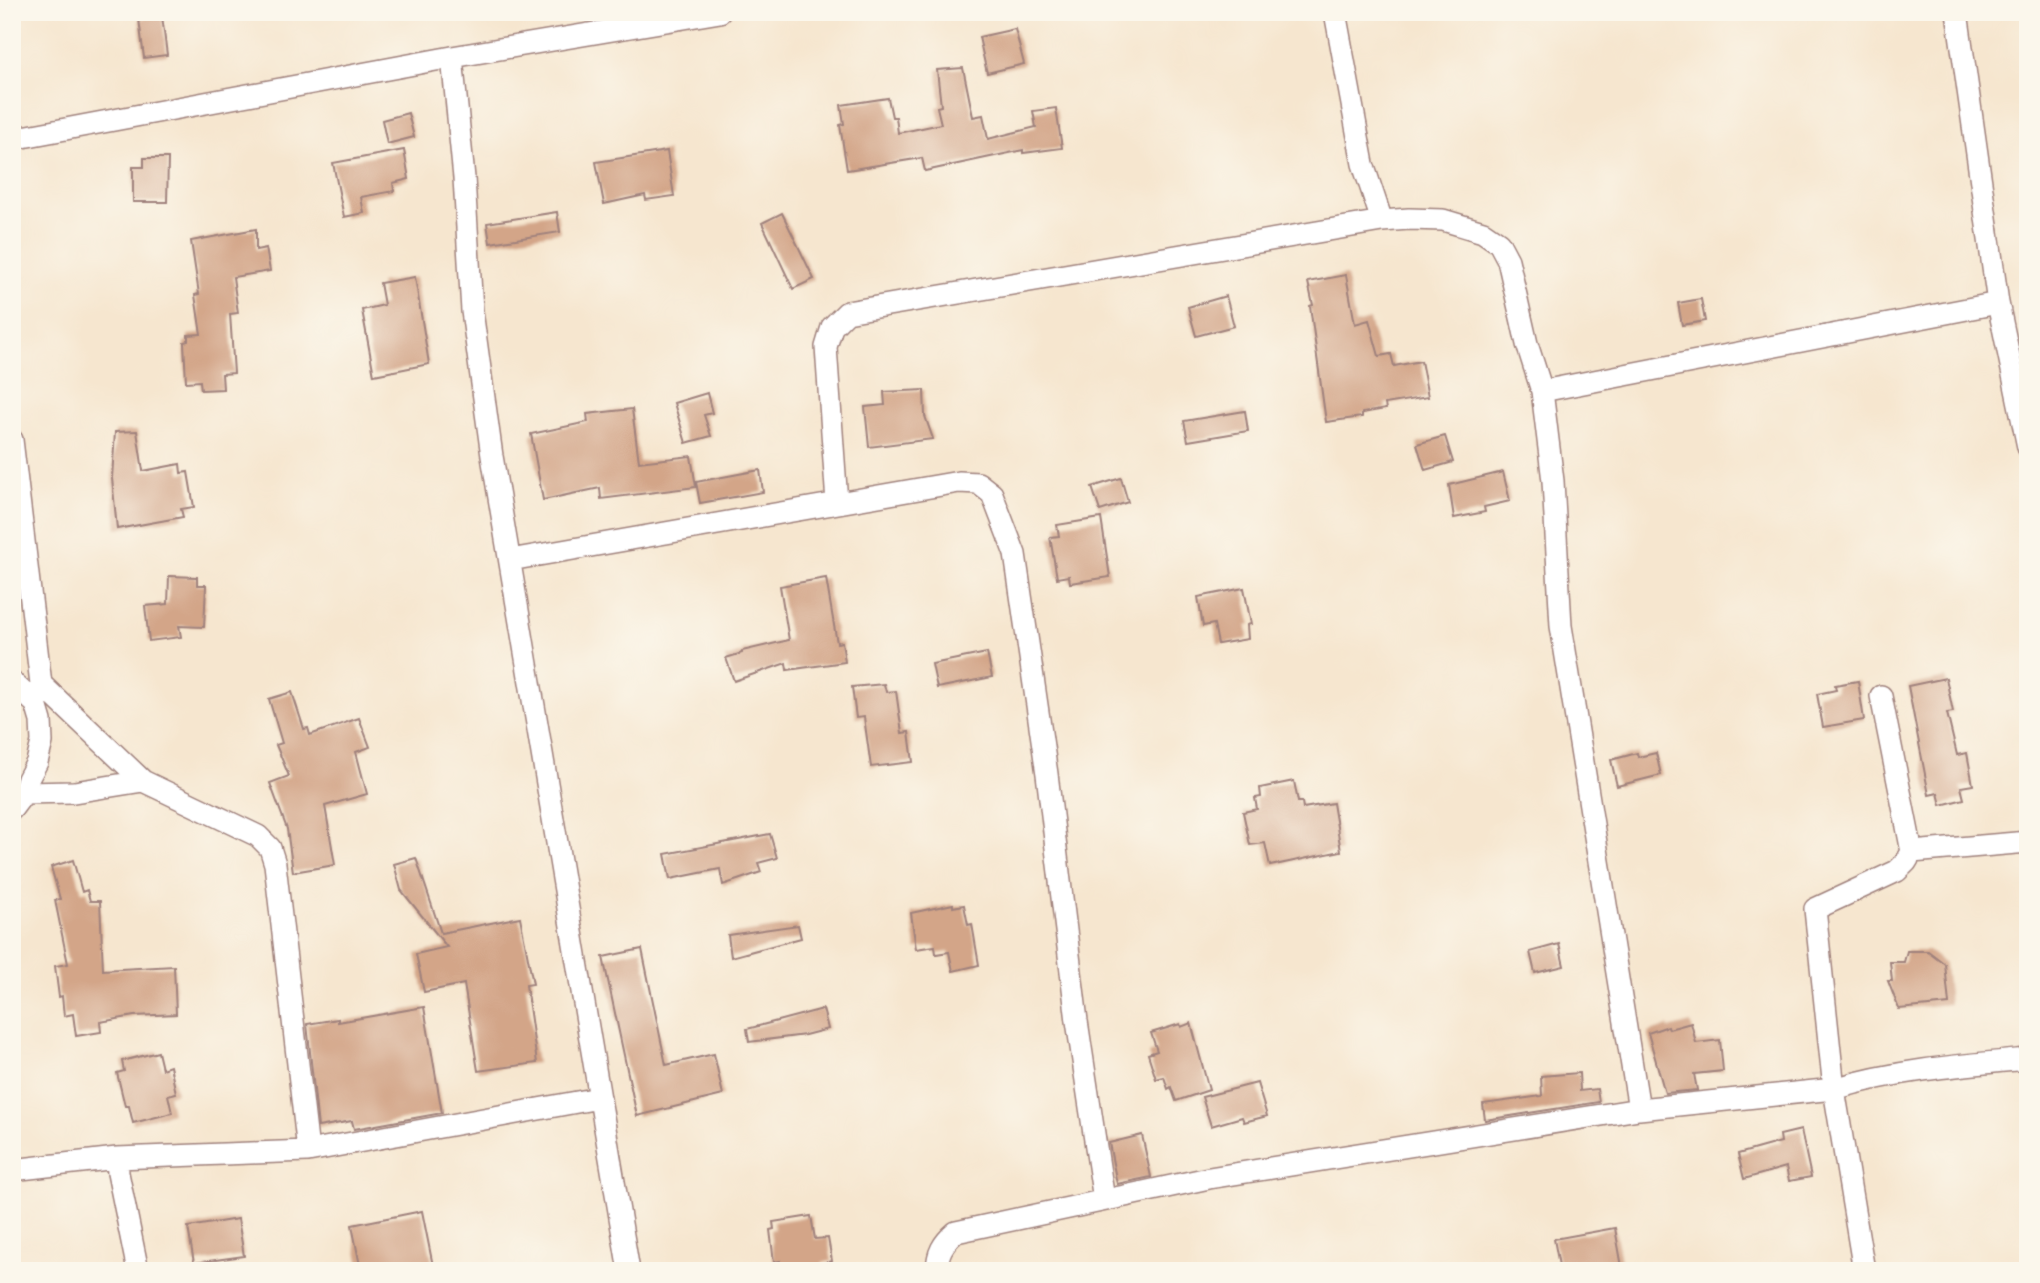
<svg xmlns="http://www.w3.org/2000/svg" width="2040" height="1283" viewBox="0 0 2040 1283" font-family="'Gentium Book Plus',serif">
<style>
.building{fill:#d3a588}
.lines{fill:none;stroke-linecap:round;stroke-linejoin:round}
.minor-casing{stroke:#a0827d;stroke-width:24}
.minor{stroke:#fff;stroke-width:21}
</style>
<rect width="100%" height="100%" fill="#fbf7ec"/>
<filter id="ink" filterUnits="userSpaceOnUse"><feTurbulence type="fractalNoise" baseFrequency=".0143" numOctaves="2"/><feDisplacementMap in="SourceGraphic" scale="14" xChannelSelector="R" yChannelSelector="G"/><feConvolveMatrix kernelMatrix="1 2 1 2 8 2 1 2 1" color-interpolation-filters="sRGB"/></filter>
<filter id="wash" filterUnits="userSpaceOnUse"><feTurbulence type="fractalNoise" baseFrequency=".00686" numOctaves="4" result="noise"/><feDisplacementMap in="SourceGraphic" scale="28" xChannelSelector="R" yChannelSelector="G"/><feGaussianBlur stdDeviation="1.57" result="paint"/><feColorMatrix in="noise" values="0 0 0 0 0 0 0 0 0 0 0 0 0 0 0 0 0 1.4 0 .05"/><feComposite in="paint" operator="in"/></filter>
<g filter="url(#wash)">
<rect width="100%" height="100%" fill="#f6e6cf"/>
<g id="blocks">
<path class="building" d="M162,16L167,55L144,58L139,19Z
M1015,29L1024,64L987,73L979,37Z
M963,68L973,117L983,115L988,139L1036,127L1033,111L1056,108L1062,148L1023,153V150L925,171L922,158L847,170L840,125L844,124L841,105L888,98L892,117H896L898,133L941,124L937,107L941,106L937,70Z
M408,113L414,137L387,144L382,120Z
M404,150L409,179L393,183L394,191L361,197L364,213L344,217L333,163Z
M667,151L674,196L646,200L645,195L604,204L596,162Z
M144,158H168L167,202H133V167H144Z
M557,212L560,232L490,243L487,223Z
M782,213L814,279L793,289L762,223Z
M256,229V250L266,248L270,271L233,277L238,313L230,314L234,373L222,374L223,389L201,390L200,381L186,382L184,342L188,341V335L201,334L195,295L199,294L191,241Z
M1346,275L1355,324L1369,320L1379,356L1391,354L1394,366L1421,361L1428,397L1385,404L1386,409L1362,413V417L1326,422L1310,306L1313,305L1308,282Z
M415,277L429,364L374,375L362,310L384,305L380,283Z
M1226,296L1234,326L1196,336L1188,307Z
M1701,299L1705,321L1682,325L1678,303Z
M924,390L925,416L933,439L869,447L865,407L885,405L884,392Z
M707,393L712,413L704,415L711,436L686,443L674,403Z
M632,409L639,462L691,456L696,487L601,499L600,488L543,500L531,434L588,422L587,414Z
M1245,411L1248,431L1188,441L1184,421Z
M137,431L143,471L180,464L181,473L188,472L194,507L181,509L183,517L117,529L112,478L115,432Z
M1445,436L1453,462L1425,470L1417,444Z
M760,470L763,492L700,503L696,482Z
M1503,472L1510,501L1484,507L1485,512L1454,518L1449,485Z
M1121,478L1128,502L1100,511L1092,487Z
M1101,518L1110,577L1070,583L1069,576L1057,578L1050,537L1059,536L1057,525Z
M169,576L197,577V585H206L204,627L179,626L181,637L149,641L145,606L168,604Z
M826,578L837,643L842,642L845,662L787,670L786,663L734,681L726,658L742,653V651L789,640L780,586Z
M1244,588L1251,624L1247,625L1248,639L1218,644L1214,624L1203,626L1198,597Z
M987,653L992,677L937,688L932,664Z
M1946,678L1953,712L1947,713L1957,755L1967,753L1973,785L1961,787L1964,799L1941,805L1938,793L1929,795L1908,686Z
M1858,681L1864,720L1823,727L1817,694L1836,690L1835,685Z
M884,684L886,692L896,691L902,733L909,732L913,762L871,767L864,717L856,718L852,687Z
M292,692L304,729L308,728L310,735L359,718L370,747L356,752L367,794L325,806L335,865L293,872L287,829L270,783L289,776L276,745L282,743L269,699Z
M1637,753L1638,757L1656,753L1661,775L1617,786L1611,760Z
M1294,781L1298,802H1302L1303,808L1333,803L1341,851L1270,866L1265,843L1250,845L1243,812L1257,809L1255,798L1261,797L1260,788Z
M770,834L777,858L758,863L761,872L723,885L720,869L670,879L665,854Z
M416,858L441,933L520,917L533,984L526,985L537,1063L478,1071L464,984L424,992L416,954L447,947L401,890L394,864Z
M73,860L82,892L87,890L90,901H100L103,970L174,966L176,1014L134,1016L100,1022L101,1032L76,1036L73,1014L64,1016L62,996L59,997L55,966L68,964L55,900L60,899L51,867Z
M953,904V907L964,905L968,925L972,924L979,965L953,971L949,952L936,954L935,946L916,949L911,913Z
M798,925L801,938L731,957L728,935Z
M1559,944L1564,966L1535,973L1530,952Z
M642,949L666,1065L714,1054L723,1095L637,1116L603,957Z
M1907,951H1928L1945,964L1949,1004L1899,1009L1888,981H1892L1890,962H1904Z
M424,1007L442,1113L354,1129L352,1121L318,1127L307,1024L338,1019V1022Z
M823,1009L828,1029L805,1035L749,1042L747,1029Z
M1191,1023L1209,1090L1176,1101L1171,1087L1168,1089L1164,1077L1156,1079L1148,1054L1157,1051L1151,1033L1180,1024L1181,1027Z
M1691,1023L1696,1043L1720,1040L1723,1071L1694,1074L1697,1090L1665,1093L1648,1033L1668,1026L1669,1029Z
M158,1052L162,1069L170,1066L176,1093L168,1095L172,1113L133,1123L129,1106H125L117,1073L124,1071L122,1061Z
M1579,1073L1580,1091L1597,1089L1599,1102L1485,1120L1483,1104L1542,1096L1541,1076Z
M1257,1083L1267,1116L1244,1122L1242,1117L1211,1126L1202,1097Z
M1801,1130L1811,1177L1789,1181L1786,1167L1744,1179L1738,1154L1781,1142L1780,1135Z
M1142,1135L1151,1177L1117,1184L1109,1143Z
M422,1211L434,1271H361L352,1225Z
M811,1216L815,1239L828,1238L832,1261L822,1263L823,1271H781L780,1261L774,1262L770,1230L774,1229L773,1222Z
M238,1219L244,1256L194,1263L188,1227Z
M1615,1228L1622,1267L1601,1271H1560L1554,1239Z"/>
</g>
</g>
<g filter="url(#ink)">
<use href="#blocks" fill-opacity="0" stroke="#a0827d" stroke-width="2"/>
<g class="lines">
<g class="minor-casing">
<path id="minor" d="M1335,12L1363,164L1382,221L1409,219L1443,220L1483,232L1499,243L1508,260L1527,344L1542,391L1553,481L1561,626L1639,1109
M1957,12L1998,303
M452,57L464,178L472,311L492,456L629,1271
M12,139L452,57L720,12
M1542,391L1998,303L2028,447
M12,440L41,684L36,704L41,721L42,742L37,762L28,779L24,793L12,809
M837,503L826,347L832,327L847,312L1382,221
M510,560L959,482L978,483L992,494L1015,554L1047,774L1077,1021L1104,1200
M12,682L36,704
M41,684L143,781L258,836L270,848L275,864L308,1151
M1881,696L1912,852L1906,862L1897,871L1815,909L1834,1089C1897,1070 1962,1065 2028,1059
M24,793L74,792L143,781
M1912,852L2028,842
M117,1158L308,1151L599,1098
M12,1170L117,1158L118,1173L138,1271
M937,1271C937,1253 943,1243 956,1232L1209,1178L1639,1109L1834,1089L1864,1271"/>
</g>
<use href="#minor" class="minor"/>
</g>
</g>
<rect width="2040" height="1283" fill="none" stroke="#fbf7ec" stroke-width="42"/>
</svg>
